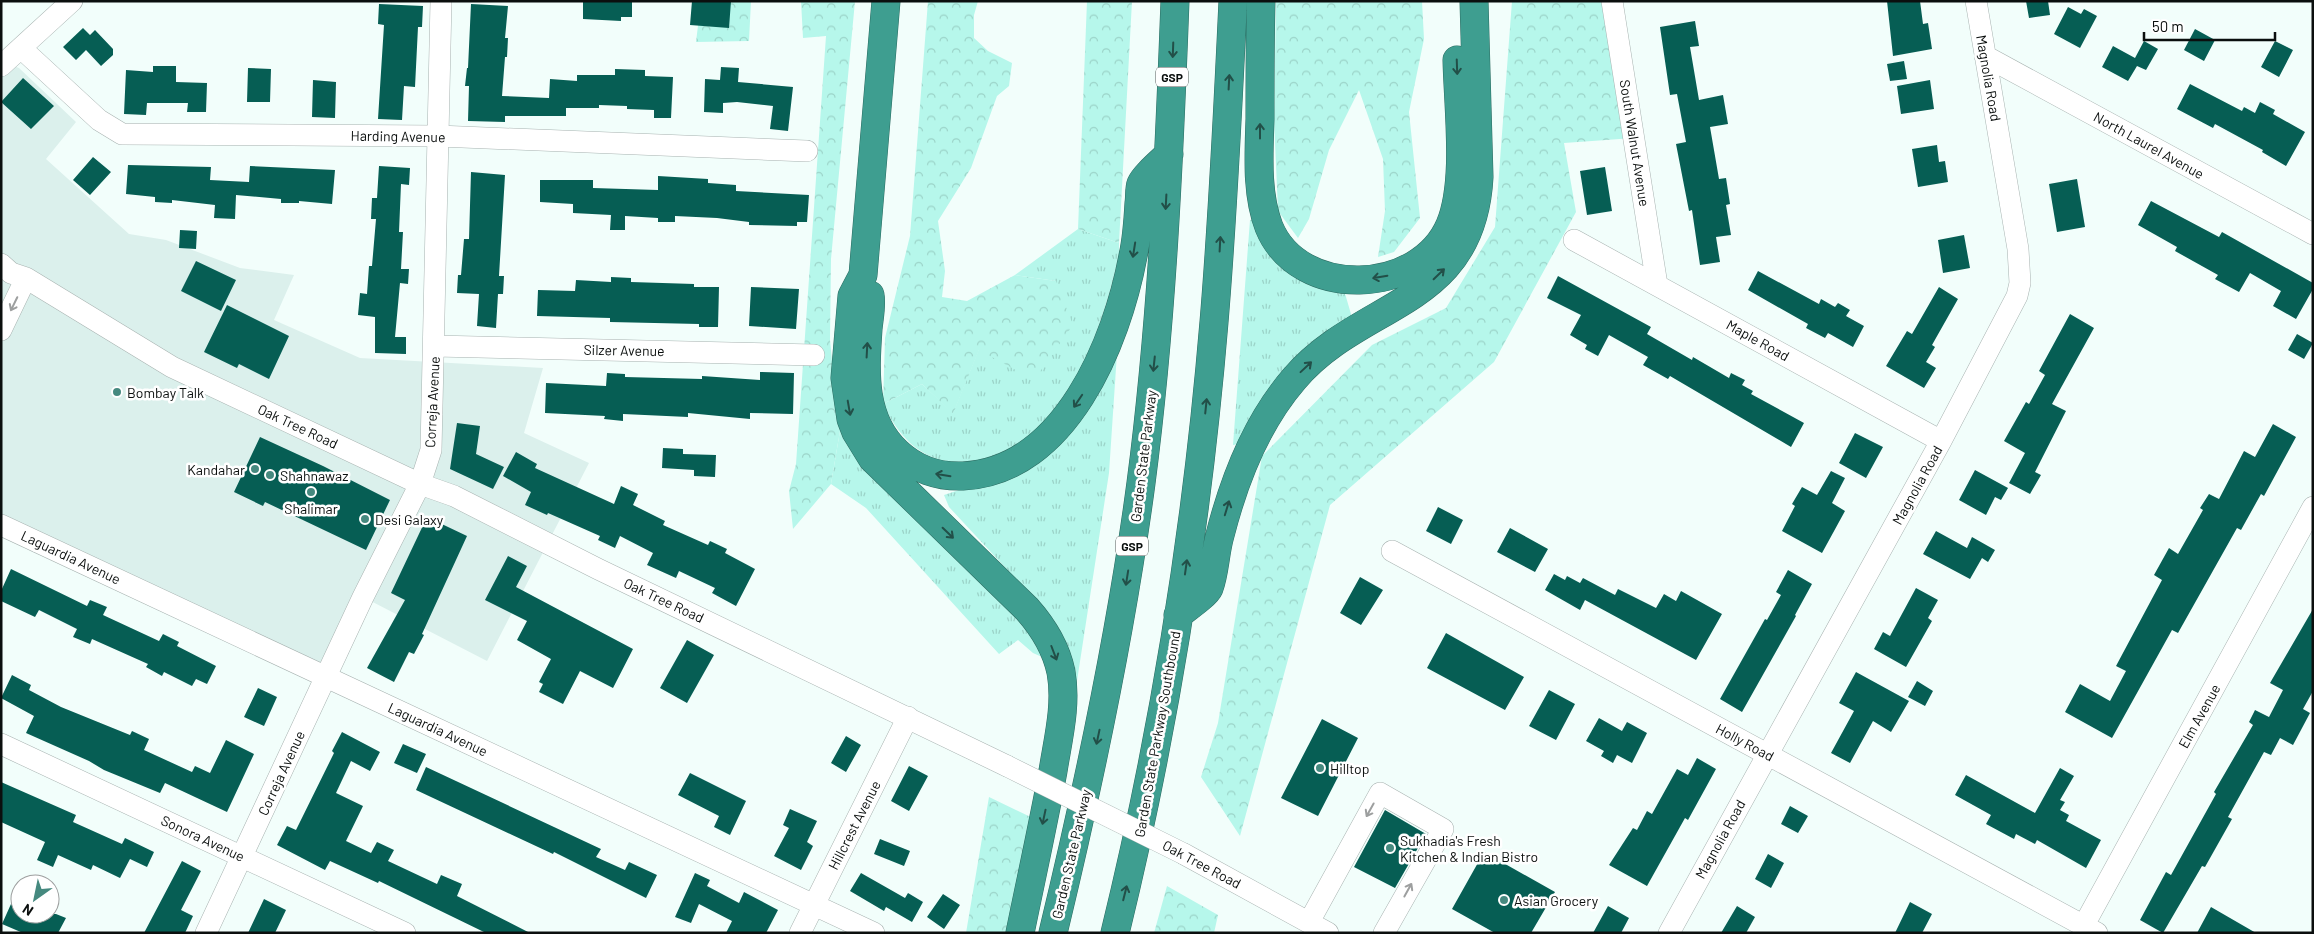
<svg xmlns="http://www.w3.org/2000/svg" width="2314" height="934" viewBox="0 0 2314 934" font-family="Barlow,sans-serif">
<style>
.built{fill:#dbf0ec}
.grass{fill:url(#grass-tufts)}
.forest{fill:url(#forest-crowns)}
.building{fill:#065e54}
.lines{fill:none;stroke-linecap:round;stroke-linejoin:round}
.minor-casing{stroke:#a8b3b1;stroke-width:22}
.highway-casing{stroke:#2c6c62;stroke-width:29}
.minor{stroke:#fff;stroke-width:21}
.highway{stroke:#3e9e90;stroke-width:28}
.minor-bridge-casing{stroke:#a8b3b1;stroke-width:22;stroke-linecap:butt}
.minor-bridge{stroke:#fff;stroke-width:21}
.oneway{stroke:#224f48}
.oneway2{stroke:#9d9f9f}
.poi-dot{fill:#45897f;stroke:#fff;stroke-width:2}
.labels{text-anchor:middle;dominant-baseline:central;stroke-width:5;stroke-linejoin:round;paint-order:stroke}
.shield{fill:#fff;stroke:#545756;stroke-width:1}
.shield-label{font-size:12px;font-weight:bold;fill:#0b0f0e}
.street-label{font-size:14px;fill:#0b0f0e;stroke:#fff}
.poi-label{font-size:14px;fill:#0b0f0e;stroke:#fff;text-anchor:start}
</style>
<defs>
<pattern id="grass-tufts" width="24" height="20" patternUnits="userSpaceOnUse" patternTransform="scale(1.25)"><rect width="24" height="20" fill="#b6f7eb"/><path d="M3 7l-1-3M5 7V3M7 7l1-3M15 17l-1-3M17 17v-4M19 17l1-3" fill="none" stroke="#9bd3c8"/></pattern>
<pattern id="forest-crowns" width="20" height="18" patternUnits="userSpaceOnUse" patternTransform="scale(1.25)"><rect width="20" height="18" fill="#b6f7eb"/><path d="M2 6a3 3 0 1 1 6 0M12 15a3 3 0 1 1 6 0" fill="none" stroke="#9bd3c8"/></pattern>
</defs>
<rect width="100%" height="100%" fill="#f2fefb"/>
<path class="built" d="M1,61L19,68L76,122L46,159L129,234L166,240L240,268L294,275L274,320L360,358L543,368L524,433L589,463L487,661L363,597L327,676L1,525Z"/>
<path class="grass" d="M1250,220H1256L1263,243L1274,257L1344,290L1353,321L1240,444L1233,445Z
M1078,229L1119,243V255C1101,335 1058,467 956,462C920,461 897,434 883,404L922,384L953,413L979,349L1056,281L1015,275Z
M1117,353L1109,473L1077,681L1074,680L1039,604L949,507L944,495L965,488L987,485L1018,474Z
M841,425L1014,614L1032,637L1042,657L1033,653L1018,640L999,654L866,508L831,484Z"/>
<path class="forest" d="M701,1H751L749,41L696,42Z
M801,1H855L831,259L830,340L835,393L841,425L831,484L793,529L789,491L796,464L826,36L803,38Z
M928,1H978L974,15V38L988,51L1012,63L1009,86L997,96L971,168L938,221L945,271L942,297L967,301L1015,275L1056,281L1073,325L1034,380L979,350L953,414L922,384L883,404L885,338L910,236Z
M1087,1H1132L1119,243L1078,229Z
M1276,1H1422L1424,39L1409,112L1420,218L1394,252L1378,257L1385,211L1383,159L1359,90L1329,150L1309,219L1298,238L1278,211L1274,119Z
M1512,1H1618L1634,138L1564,143L1576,212L1494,362L1330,505L1240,836L1201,777L1218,723L1262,456L1372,345L1446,308L1495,227Z
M989,797L1037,820L1008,933H966Z
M1167,886L1218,915L1214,933H1154Z"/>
<path class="building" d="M583,1H632V17H621V21L583,19Z
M692,1H731L729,28L690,25Z
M1887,1H1920L1923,24L1928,23L1932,49L1893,56Z
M2026,1H2048L2050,15L2029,18Z
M379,4L423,6L422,27H418L415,87L404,86L402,120L378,119L384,25L378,24Z
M471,4L508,6L505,38H508L507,57H505L502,96L549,98L550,79L577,81V75H615V69L645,70V76L673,77L671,118H654V110L627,109V106L599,105V108H566V116H505V122L468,121L469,86H465L467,68H468Z
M2068,7L2081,14L2084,9L2097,16L2080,48L2054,34Z
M1695,21L1699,46L1690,47L1699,100L1723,95L1728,124L1710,127L1719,179L1726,178L1730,204L1726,205L1731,235L1716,237L1720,262L1700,265L1692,210L1689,211L1676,144L1686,142L1677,94L1670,95L1660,27Z
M83,28L90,35L95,30L113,49V55L101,66L86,50L76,60L63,47Z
M2195,29L2215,40L2204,61L2184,50Z
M2144,41L2158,49L2146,70L2137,66L2128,81L2102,67L2113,46L2135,58Z
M2275,41L2293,50L2279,77L2261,67Z
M1904,61L1907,79L1890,81L1887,64Z
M153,66H176V82L207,83L206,112H187L188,103H147L146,115L124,114L126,70L153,72Z
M721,67L739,68L738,82L793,87L788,131L770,129L773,106L737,102L723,103V113L704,112L705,79L720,80Z
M248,68L271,69L270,102H247Z
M23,78L54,106L31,129L1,102Z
M313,80L336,82L335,118L312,117Z
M1930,80L1934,109L1901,114L1897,86Z
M2190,84L2242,111L2244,107L2255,113L2260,102L2275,110L2273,114L2305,132L2286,166L2262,152L2263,150L2215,124L2213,128L2177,109Z
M1937,145L1939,162L1945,161L1948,182L1918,187L1912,149Z
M93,157L111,172L90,195L73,180Z
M128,165L211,167L210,180L249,182L250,166L335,170L332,204L299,201V203H281V199L236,195L235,219L214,218L215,205L172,200V203L155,202V197L126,194Z
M379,166L410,168L409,185L401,184L399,232H403L401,269H409L408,284L400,283L395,337H406V354L375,353V317L358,315L360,293L367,294L369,266H372L376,219H371L372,198H377Z
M1605,167L1612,211L1587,215L1580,171Z
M471,172L505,175L499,276H504L503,294H498L496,328L477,326L479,294L457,293L458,275H461L464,239H469Z
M658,176L708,179V183L736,185V191L809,195L807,222H797V226L749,225V222L717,218L675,216V222H658V218L625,216V230H610L611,215L573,213V204L540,202V180H593V188L658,190Z
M2077,179L2085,227L2057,232L2049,184Z
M2151,201L2219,237L2222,232L2313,283V289L2296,319L2273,306L2281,291L2250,273L2239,292L2215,279L2218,275L2175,251L2177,247L2138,225Z
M180,230L197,231L196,249L179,248Z
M1964,235L1970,268L1943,273L1938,240Z
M196,261L236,280L221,311L181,291Z
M1758,271L1819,304L1821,299L1835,307L1838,303L1850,310L1846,316L1864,326L1853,347L1828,333L1825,338L1806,328L1808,324L1748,290Z
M1558,276L1651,327L1647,334L1692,360L1693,357L1729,378L1731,373L1745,380L1742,385L1753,391L1751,394L1804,423L1791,447L1670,376L1668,379L1643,365L1648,357L1609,335L1598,356L1585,349L1587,345L1570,335L1581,315L1547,298Z
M611,277L631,278V282L694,284V287H719L718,327H699V324L610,322V318L537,316L538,290L575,291L576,280L611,282Z
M751,287L799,289L796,329L749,326Z
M1939,287L1958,299L1932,345L1935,347L1926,362L1936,368L1924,388L1886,366L1907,331L1912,334Z
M227,305L289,336L269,379L239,364L237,368L204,352Z
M2070,314L2094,328L2052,404L2066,411L2035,472L2041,475L2030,494L2009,483L2025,453L2004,441L2026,402L2029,404L2045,375L2039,371Z
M2297,334L2313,343L2304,359L2288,350Z
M760,372L794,373L793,414L750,413V419L688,413V417L623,414V421L604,419L605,416L545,413L546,383L606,386L607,373L625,374V377L702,379V376L760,380Z
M457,423L480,426L476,454L504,467L493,489L450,469Z
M2273,424L2296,437L2264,496L2261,494L2241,530L2237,528L2178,633L2172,630L2112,738L2065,712L2080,684L2110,701L2126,671L2116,666L2162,580L2154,575L2169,548L2178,554L2203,510L2200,508L2209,494L2219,499L2244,451L2255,457Z
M1855,433L1883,447L1866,478L1839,463Z
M260,437L323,466L390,500L366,550L265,502L263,506L234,492Z
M663,448L683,449V454L716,455L715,477L694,476V470L662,468Z
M516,452L537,464L535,468L614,504L621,486L638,494L633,505L665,521L663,525L708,545L710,541L727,549L725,553L755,569L736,606L712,593L715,588L679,571L676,578L647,565L653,553L620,536L615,548L598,540L600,536L548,513L547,515L525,505L531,492L503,476Z
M1975,470L2008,488L2001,500L1995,497L1986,515L1959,500Z
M1831,471L1845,478L1832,503L1845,511L1822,553L1782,531L1795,506L1792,504L1802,487L1817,495Z
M1438,507L1463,520L1451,544L1426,531Z
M427,517L467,536L422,634L424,635L414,654L409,652L394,682L367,668L405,600L391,593Z
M1510,528L1548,549L1535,572L1497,552Z
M1936,531L1967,548L1972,537L1995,550L1988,562L1982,558L1970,579L1923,554Z
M508,556L527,566L516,587L633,649L613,688L580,671L563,704L539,692L543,684L539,682L551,659L517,640L527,621L485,600Z
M11,569L87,606L90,600L107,607L103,615L159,641L163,634L179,642L177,646L216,666L207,684L196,679L192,686L164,672L162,676L146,667L148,664L92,639L90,644L73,637L77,629L39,610L35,617L1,601V591Z
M1788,570L1812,584L1795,615L1796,616L1742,712L1720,699L1765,619L1767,620L1781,595L1776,592Z
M1554,574L1565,580L1567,576L1580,583L1583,578L1615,595L1618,589L1656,608L1664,594L1676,601L1681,591L1722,614L1696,660L1585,600L1580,610L1545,590Z
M1360,577L1383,590L1361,625L1340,613Z
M1916,588L1938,600L1928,618L1932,621L1906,667L1874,649L1883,632L1890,636Z
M2313,609V691L2303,709L2310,713L2293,745L2280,738L2271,755L2264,752L2228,817L2232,819L2205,867L2202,866L2163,933L2140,920L2166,872L2171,875L2216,794L2214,792L2253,725L2249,722L2255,710L2269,717L2283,690L2270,683Z
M1446,633L1524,677L1505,710L1427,668Z
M687,640L714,655L687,703L660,688Z
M1856,672L1909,701L1891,732L1873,721L1850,763L1831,753L1854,711L1839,703Z
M12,675L31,685L29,690L61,707L130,735L132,731L149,739L144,750L192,772L195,766L210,773L226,740L254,754L227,812L165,783L160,793L104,770L89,761L26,733L34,716L1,698Z
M1917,681L1933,691L1925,706L1908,697Z
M258,688L277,697L264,726L244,717Z
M1549,690L1575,704L1556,740L1529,726Z
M1599,718L1622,731L1627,722L1647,733L1632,763L1617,755L1613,763L1601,756L1604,751L1586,741Z
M1322,719L1358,738L1318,816L1281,798Z
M342,732L380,752L370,771L351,761L336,793L363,806L346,841L371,853L377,842L394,850L388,861L437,884L441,875L462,884L457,896L530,933H486L379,881L378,883L330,861L325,870L277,845L287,826L296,830L334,753L332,751Z
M846,736L861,745L846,772L831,763Z
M403,744L426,754L417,773L394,763Z
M1697,758L1716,769L1688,820L1685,818L1647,886L1609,865L1633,828L1637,830L1647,811L1652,814L1677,769L1688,775Z
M909,766L928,776L909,811L891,801Z
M426,767L601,849L596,857L625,870L629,862L657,875L646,898L554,852L553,854L416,790Z
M2060,768L2074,776L2060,800L2065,802L2060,810L2069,815L2066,821L2101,840L2086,868L2037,840L2035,844L2016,834L2014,839L1986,824L1991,815L1955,795L1966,775L2035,813Z
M690,773L746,801L730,835L714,827L719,816L678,795Z
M1,782L76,815L73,822L122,844L125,838L154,852L147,867L130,859L120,878L93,865L91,870L58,855L53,867L37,860L45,842L1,822Z
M1790,806L1808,816L1798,833L1781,824Z
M790,809L817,821L807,842L813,846L801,870L774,856L789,828L783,825Z
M1385,810L1426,834L1395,888L1354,867Z
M880,839L910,851L904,866L874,854Z
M1484,852L1555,892L1531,933H1495L1452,909Z
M1768,854L1784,863L1771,888L1755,879Z
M182,861L201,871L181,910L193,916L185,933H144Z
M695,873L710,880L707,886L739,903L744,892L778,910L766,933H726L732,921L699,904L691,923L675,917Z
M861,873L905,898L908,893L923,902L912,922L886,907L884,911L850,891Z
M20,884V914H56L66,918L58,933H23L2,924Z
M943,894L960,905L944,929L927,917Z
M264,899L286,910L275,933H248Z
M1910,902L1932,914L1922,933H1895Z
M1608,906L1629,918L1621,933H1593Z
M1737,906L1755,917L1746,933H1721Z
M2211,907L2256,933H2197Z"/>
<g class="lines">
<g class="minor-casing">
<path id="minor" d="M1612,1L1657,285
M22,49L99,120L122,134L438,136L807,151
M1985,56L2313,234
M1,66L72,1
M1574,240L1941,441
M1,264L11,273L26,278L172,367L420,484L454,496L598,569L1007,766
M1,330L26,278
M435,346L814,355
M1,525L874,933
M1392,551L2097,933
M1,744L405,933
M1184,854L1328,933
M1309,922L1380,793L1443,829L1384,933
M2084,925L2313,507
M206,933L363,597L420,484L431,450L441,1
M800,933L908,717
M1669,933L1941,441L2017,296L2020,283L2018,249L1976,1"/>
</g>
<g class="highway-casing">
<path id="highway" d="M886,1L863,275L852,296L845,378L851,419L856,432L872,458L1027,609C1043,627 1056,648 1061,672C1067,705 1058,739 1053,771C1043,825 1031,879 1020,933
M1261,1C1260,40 1260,79 1260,119C1259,153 1256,194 1269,227C1299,300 1420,296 1450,225C1468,182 1458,108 1457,60
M870,295C872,305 869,318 868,329C865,373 862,419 897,452C915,469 939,477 963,476C1066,471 1117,341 1133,256C1137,238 1138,221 1139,203C1140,198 1139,189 1141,184C1144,176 1162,161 1169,154
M1178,615C1185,609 1206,595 1209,588C1215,572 1215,552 1220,535C1234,480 1256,423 1294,379C1362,299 1472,308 1479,177L1474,1
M1053,933C1089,784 1121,634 1141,483C1162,323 1169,162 1175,1
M1115,933C1164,733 1197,527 1214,322C1223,215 1228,108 1233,1"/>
</g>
<use href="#minor" class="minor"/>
<use href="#highway" class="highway"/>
<g class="minor-bridge-casing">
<path id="minor-bridge" d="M1007,766L1184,854"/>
</g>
<use href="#minor-bridge" class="minor-bridge"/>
</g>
<defs><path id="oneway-shaft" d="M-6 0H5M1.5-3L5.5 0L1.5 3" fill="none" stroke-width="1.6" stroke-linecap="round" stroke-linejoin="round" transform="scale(1.25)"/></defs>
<g class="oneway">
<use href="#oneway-shaft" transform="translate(1173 50) rotate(92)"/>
<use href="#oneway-shaft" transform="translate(1457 67) rotate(88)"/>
<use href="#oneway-shaft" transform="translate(1229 82) rotate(-87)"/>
<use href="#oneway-shaft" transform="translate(1260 131) rotate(-90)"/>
<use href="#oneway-shaft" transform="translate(1166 202) rotate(93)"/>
<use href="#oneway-shaft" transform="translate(1220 244) rotate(-87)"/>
<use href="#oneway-shaft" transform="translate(1134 250) rotate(99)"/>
<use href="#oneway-shaft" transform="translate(1439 274) rotate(-44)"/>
<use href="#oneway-shaft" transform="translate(1380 277) rotate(170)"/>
<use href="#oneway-shaft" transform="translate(867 350) rotate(-87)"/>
<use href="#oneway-shaft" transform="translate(1154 364) rotate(96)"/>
<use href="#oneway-shaft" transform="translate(1306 367) rotate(-43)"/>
<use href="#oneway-shaft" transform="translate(1078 401) rotate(124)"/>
<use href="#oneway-shaft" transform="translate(1206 406) rotate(-84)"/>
<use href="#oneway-shaft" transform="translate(849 408) rotate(80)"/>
<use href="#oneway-shaft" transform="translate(943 475) rotate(-171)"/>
<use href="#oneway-shaft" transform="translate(1227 508) rotate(-73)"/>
<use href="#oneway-shaft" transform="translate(948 533) rotate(44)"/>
<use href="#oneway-shaft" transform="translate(1186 567) rotate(-82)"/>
<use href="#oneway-shaft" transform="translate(1127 578) rotate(99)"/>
<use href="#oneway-shaft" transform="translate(1054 653) rotate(69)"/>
<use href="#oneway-shaft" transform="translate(1098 737) rotate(102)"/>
<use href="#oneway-shaft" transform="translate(1044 817) rotate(102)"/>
<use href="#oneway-shaft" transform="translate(1125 893) rotate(-76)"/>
</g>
<g class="oneway2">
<use href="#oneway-shaft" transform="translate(14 304) rotate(116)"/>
<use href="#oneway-shaft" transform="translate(1370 810) rotate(119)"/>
<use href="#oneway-shaft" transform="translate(1408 890) rotate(-61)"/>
</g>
<g class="poi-dot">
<circle cx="117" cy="392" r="5"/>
<circle cx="255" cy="469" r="5"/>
<circle cx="270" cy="475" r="5"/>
<circle cx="311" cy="492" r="5"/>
<circle cx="365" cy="519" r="5"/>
<circle cx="1320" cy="768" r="5"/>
<circle cx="1390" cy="848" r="5"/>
<circle cx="1504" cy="900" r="5"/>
</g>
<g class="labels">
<g class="shield">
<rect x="1156" y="67.5" width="32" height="19" rx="4"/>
<rect x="1116" y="536.5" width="32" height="19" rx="4"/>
</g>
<g class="shield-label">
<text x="1172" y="77">GSP</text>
<text x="1132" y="546">GSP</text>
</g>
<g class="street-label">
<text transform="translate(1989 78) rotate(80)">Magnolia Road</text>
<text transform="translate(398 136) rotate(1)">Harding Avenue</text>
<text transform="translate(1635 143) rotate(81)">South Walnut Avenue</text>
<text transform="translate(2149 145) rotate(29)">North Laurel Avenue</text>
<text transform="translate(1758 340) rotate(29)">Maple Road</text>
<text transform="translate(624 350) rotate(1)">Silzer Avenue</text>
<text transform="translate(432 402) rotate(-87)">Correja Avenue</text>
<text transform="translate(298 426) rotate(25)">Oak Tree Road</text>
<text transform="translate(1143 456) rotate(-83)">Garden State Parkway</text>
<text transform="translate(1917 485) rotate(-61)">Magnolia Road</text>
<text transform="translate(71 557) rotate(25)">Laguardia Avenue</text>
<text transform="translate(664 600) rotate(25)">Oak Tree Road</text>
<text transform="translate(2199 716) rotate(-61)">Elm Avenue</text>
<text transform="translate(438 729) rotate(25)">Laguardia Avenue</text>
<text transform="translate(1157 734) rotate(-80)">Garden State Parkway Southbound</text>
<text transform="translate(1745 742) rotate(28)">Holly Road</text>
<text transform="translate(281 773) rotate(-65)">Correja Avenue</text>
<text transform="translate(854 825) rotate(-63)">Hillcrest Avenue</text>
<text transform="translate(203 838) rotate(25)">Sonora Avenue</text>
<text transform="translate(1720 839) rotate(-61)">Magnolia Road</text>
<text transform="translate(1071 854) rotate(-77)">Garden State Parkway</text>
<text transform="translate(1202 864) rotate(28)">Oak Tree Road</text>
</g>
<g class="poi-label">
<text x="127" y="392">Bombay Talk</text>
<text x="245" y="469" text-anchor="end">Kandahar</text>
<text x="280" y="475">Shahnawaz</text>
<text x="311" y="508" text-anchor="middle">Shalimar</text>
<text x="375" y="519">Desi Galaxy</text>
<text x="1330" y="768">Hilltop</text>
<text x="1400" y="840">Sukhadia's Fresh<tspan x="1400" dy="16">Kitchen &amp; Indian Bistro</tspan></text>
<text x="1514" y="900">Asian Grocery</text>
</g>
</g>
<rect width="2314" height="934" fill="none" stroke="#0b0f0e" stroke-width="5"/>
<g transform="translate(35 899) rotate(213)"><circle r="24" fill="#ffffff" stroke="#9d9f9f"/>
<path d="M0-4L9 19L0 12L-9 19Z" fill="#45897f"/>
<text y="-8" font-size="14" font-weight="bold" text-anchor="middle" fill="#0b0f0e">N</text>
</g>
<path d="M2144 32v8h131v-8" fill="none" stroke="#0b0f0e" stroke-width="2.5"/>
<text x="2152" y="32" font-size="15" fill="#0b0f0e" stroke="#ffffff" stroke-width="4" paint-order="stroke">50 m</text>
</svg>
